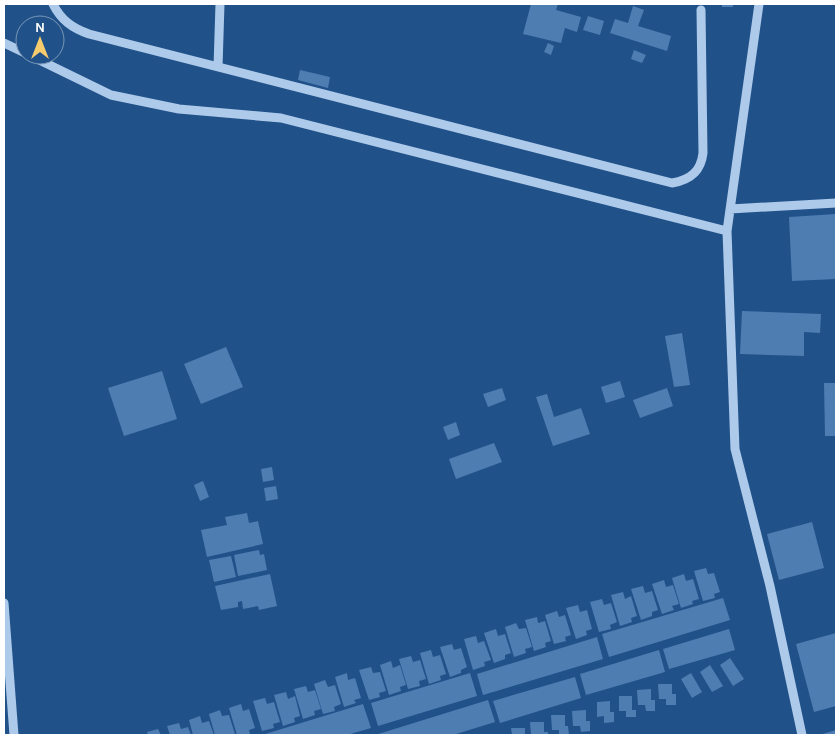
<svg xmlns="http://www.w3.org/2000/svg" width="840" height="739" viewBox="0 0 840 739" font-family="Karla,sans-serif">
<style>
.building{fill:#4e7db2}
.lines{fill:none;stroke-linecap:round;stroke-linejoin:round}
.minor{stroke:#adcaea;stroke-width:9}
</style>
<rect width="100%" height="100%" fill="#215189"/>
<path class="building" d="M531,4H558L556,10L581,17L577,32L565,28L561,43L523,34Z
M722,4H733V7H722Z
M633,6L644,10L638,26L671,36L667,51L610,33L615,19L628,23Z
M588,16L604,21L600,35L583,30Z
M548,43L554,46L551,55L544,52Z
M634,50L646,55L642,63L631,59Z
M300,70L330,77L328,88L298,80Z
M836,214V279L792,281L789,217Z
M742,311L821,314L820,333L804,332V356L740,354Z
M682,333L690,385L674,387L665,336Z
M226,347L243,387L201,404L184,364Z
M162,371L177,419L124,436L108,388Z
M620,381L625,397L606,403L601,387Z
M824,383H836V436H825Z
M502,388L506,400L488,407L483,394Z
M667,388L673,406L640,418L633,400Z
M547,394L554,417L581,408L590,434L553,446L536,397Z
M456,422L460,435L448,440L443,427Z
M494,443L502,462L456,479L449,459Z
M272,467L274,480L263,482L261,469Z
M203,481L209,497L200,501L194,485Z
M276,486L278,499L266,501L264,488Z
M247,513L249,523L258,521L263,544L207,557L201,530L227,525L225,517Z
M812,522L824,568L779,580L767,534Z
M259,550L260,555L264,554L267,570L238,576L234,555Z
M231,556L236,577L214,582L209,560Z
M706,568L708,574L714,573L720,592L714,594L715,598L703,601L694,571Z
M270,574L277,606L259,610L258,606L243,609L242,601L238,602V607L221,610L215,586Z
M684,574L686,581L693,579L699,599L692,601L693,604L681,608L672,578Z
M664,580L666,587L673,585L679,604L672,606L674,610L662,614L652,584Z
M643,586L645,593L652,591L658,610L652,612V616L641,620L631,589Z
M623,592L625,599L631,596L637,616L631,618L632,622L620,626L611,595Z
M723,598L730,620L609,657L602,634Z
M602,599L604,605L611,603L617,622L610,625L611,629L599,632L590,602Z
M578,605L580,612L587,610L592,629L586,631L587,635L576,639L566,608Z
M557,611L559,617L565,615L571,635L565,637L566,641L554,644L545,615Z
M537,617L538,623L545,621L551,641L545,643L546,647L534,651L525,620Z
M516,623L519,629L526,628L532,647L525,649L526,653L514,657L505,627Z
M496,629L498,636L505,634L511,653L505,655V659L494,663L484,633Z
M729,629L735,650L669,669L663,649Z
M836,633V706L814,712L796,644Z
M476,636L478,643L484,641L491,660L484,662L485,666L473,670L464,639Z
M597,637L603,659L483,695L477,674Z
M452,644L454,650L461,648L467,667L461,670V673L450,677L440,647Z
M431,650L433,657L440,655L446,674L440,676L441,680L429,684L420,653Z
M659,650L665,672L586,695L580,674Z
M411,656L413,662L420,660L426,679L419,681L420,686L408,689L399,659Z
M730,658L744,679L733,686L720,665Z
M391,661L393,668L400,665L406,685L400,687L401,691L389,695L380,665Z
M710,665L723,686L712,692L700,672Z
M371,667L373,673L380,672L386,691L379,693L380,697L369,700L359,670Z
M347,673L348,680L355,678L361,698L354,700L356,703L344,707L335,677Z
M470,673L477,696L378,726L371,703Z
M691,673L702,692L692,698L681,679Z
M575,677L581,698L500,723L493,701Z
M325,680L328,687L335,685L341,704L334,707L335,711L323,714L314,684Z
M658,684H672V694H676V705H666V699H659Z
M306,686L308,692L315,690L321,709L314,711L315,715L303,719L294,689Z
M651,689V700H655V711H646L645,705H638L637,690Z
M286,692L288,699L295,696L300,716L294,718L295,722L283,726L274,695Z
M619,696H632V710H636V717H626V711H619Z
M265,698L267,704L274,702L280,722L273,724L274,728L262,731L253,701Z
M488,700L495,722L453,735H375Z
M610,701V712H614V722L604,723V716L597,717V702Z
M241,704L243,711L249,709L255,728L249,730L250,734L246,735H237L229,708Z
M363,704L371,728L347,735H262Z
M220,710L222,716L229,715L235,734L215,735L209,714Z
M586,710V721H590V731L581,732L580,726H573L572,711Z
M551,715H565V726H568L569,735H559V730H552Z
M200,716L202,723L209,721L214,735H193L189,720Z
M530,722H544V732H548V735H531Z
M179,723L181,729L188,727L191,735H170L167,726Z
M511,728H525V735H512Z
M158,729L161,735H148L147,732Z
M836,730V735H819Z"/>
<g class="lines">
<path class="minor" d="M53,4C61,20 72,28 89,34L672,183C691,180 701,171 703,153L701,10
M759,4L727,231L735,449L770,586L802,735
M4,43L25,53
M29,55L111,95L179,109L281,118L727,231
M218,67L220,4
M730,209L836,203
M4,603L14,735"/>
</g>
<rect width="840" height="739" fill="none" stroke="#ffffff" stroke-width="10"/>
<g transform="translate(40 40)"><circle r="24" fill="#215189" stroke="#7a97b8"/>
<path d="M0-4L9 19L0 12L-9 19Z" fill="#f7cc6e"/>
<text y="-8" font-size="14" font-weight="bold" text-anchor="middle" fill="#ffffff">N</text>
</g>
</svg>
